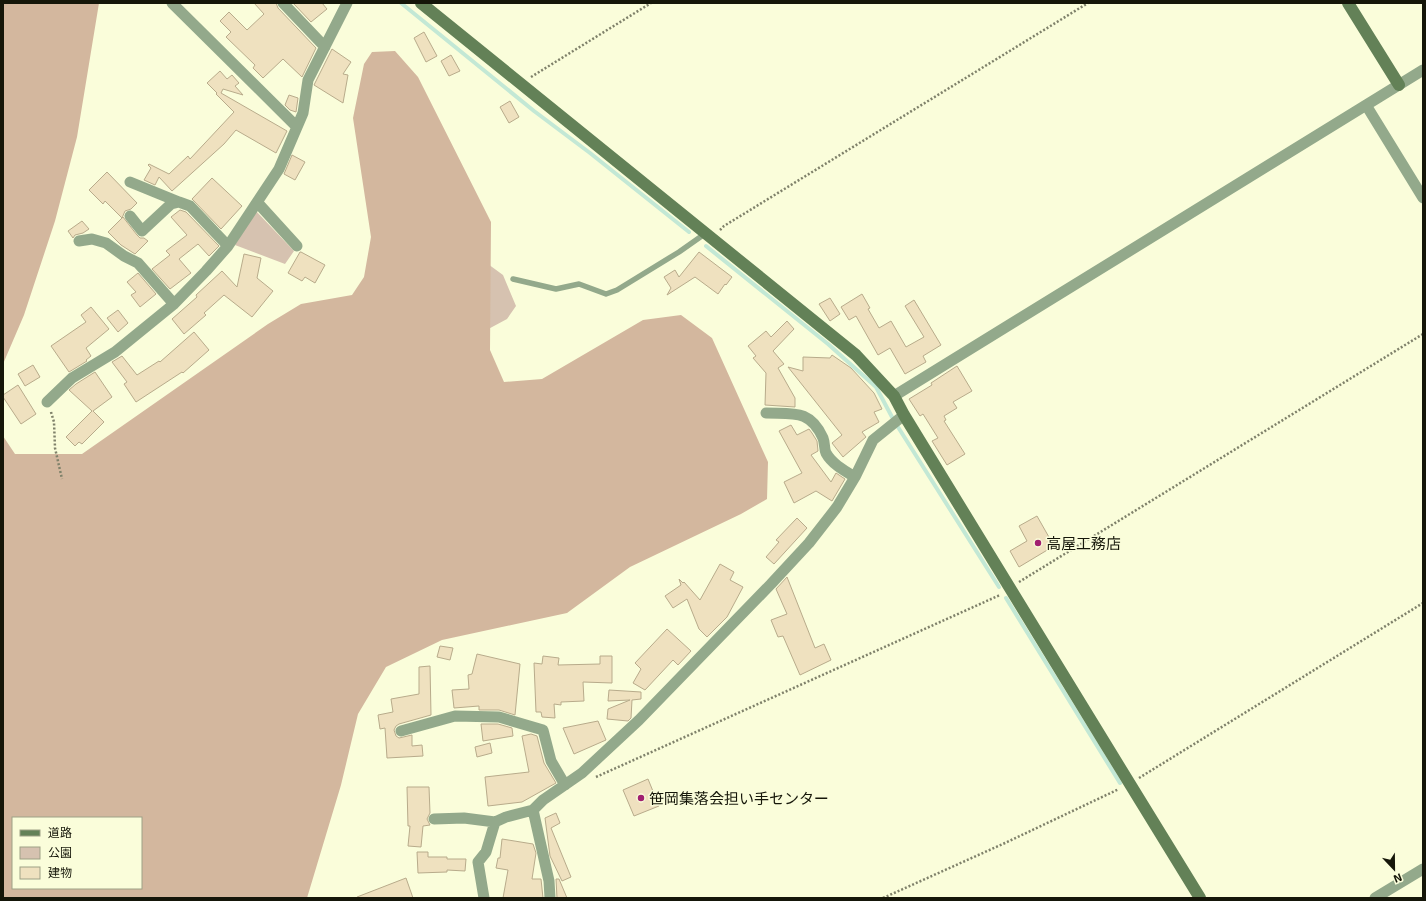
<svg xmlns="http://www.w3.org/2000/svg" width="1426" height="901" viewBox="0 0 1426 901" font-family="'Exo 2','Noto Sans JP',sans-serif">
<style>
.green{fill:#d6c2b0}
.forest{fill:#d3b79e;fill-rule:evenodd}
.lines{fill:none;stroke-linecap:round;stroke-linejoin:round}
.stream{stroke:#c3e8d5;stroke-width:4}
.building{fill:#efe1bf;stroke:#b8ab8b}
.path{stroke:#7f816a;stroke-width:2.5;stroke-dasharray:2 2;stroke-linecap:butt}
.lane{stroke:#93a98b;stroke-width:5.5}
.street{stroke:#93a98b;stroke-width:11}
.secondary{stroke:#638157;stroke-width:12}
.poi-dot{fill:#a11f70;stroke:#fafdda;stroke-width:1.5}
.labels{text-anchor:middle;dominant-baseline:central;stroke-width:3;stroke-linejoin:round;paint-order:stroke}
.poi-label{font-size:15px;fill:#151609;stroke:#fafdda;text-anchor:start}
</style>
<rect width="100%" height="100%" fill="#fafdda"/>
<path class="green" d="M255,210L294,251L285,264L235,245Z
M477,256L503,275L516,306L507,319L453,348Z"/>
<path class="forest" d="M3,3H99L77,137L55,221L24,315L3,364Z
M395,51L418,77L491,222L490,350L504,382L542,379L643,320L681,315L712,338L768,462L767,499L741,514L630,567L567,613L442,640L386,667L358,714L341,785L307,898H3V436L15,454H82L268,324L301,304L352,295L364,277L371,237L353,118L364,64L372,52ZM13,818H141V888H13Z"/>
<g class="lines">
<path class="stream" d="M401,3L534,111L590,153L689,232
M706,246L828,344L876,387L892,417
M898,427L999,587
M1006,598L1120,783"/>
</g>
<path class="building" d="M254,3H276L278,8L316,48L302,77L283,59L263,78L253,68L255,65L226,37L231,32L220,21L229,12L247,30L264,14Z
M293,3H322L327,9L311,22Z
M424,32L437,56L426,62L414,38Z
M332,49L351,62L343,74L348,75L343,103L314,85Z
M451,55L460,71L449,76L441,61Z
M220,71L227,79L232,75L239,83L235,86L243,95L223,89L221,93L287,131L276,153L236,130L224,144L172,191L159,177L155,185L144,180L151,168L148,165L149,164L169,174L188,156L190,159L234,112L216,94L217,93L207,83Z
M289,95L298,98L296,112L290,110L285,105Z
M510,101L519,117L509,123L500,107Z
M292,155L305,162L295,180L284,174Z
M107,172L137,203L131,209L125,211L122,218L105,201L103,204L89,190Z
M212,178L242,206L221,229L192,199Z
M180,210L186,212L219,246L209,256L198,244L179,259L191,273L170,289L152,269L170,255L166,251L187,235L171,217Z
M123,217L137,235L140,238H144L148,241L135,254L121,245L108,232Z
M82,221L89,229L83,233L75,235L73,238L68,231Z
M300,252H301L325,265L315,283L305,277L302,281L288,273Z
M699,252L732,277L726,285L725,284L718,294L695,277L667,295L671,288L664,277L675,270L679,277Z
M244,254L261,258L257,278L273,291L252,317L224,295L204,313L206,315L184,334L172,319L197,297L196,295L222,271L237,287Z
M138,273L156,294L140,307L131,295L136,292L127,282Z
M862,294L870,308L868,309L879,328L891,321L906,347L924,337L905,306L914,300L941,345L923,356L926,362L905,374L890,348L878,355L856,316L849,320L841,307Z
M830,298L840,314L830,321L819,304Z
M91,307L109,329L86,348L91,356L86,360L87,361L69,372L51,346L86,322L81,315Z
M118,310L128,323L118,332L107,318Z
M787,321L794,329L773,351L784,364L778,368L795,398V407L765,405L766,373L753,358L756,356L748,346L766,331L771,337Z
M194,332L209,350L183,373L182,372L136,402L124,384L127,382L112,362L122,356L137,375L159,361L160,362Z
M832,355L851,368L874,393L882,409L874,412L879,422L862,432L866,437L843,457L832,443L842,435L788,367L803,371V357L830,358Z
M33,365L40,377L25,386L18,374Z
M957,366L972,391L953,402L957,408L944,416L946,420L944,421L965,454L947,465L932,441L938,438L923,414L920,416L909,399L932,385L931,383Z
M95,372L112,397L93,411L104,422L82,444L79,442L75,446L66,437L92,411L69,390L76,384Z
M18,385L36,414L21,424L3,397V395Z
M791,425L797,435L809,429L812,433L817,441L818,451L811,455L831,482L836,473L845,479L832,501L816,491L794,503L784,482L802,473L779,431Z
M1037,516L1054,546L1019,567L1010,551L1027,541L1019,526Z
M797,518L807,528L774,564L766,557L779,542L776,540Z
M720,564L734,572L730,580L743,587L727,617L707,637L699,629L687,599L673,608L665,596L681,585L679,579L683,583L684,582L700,600Z
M787,577L815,648L824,644L831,660L800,675L783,636L778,637L771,620L787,614L776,589Z
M667,629L691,651L678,665L673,660L645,690L633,683L641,669L635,663Z
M440,646L453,648L450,660L437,657Z
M477,654L520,664L515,715L499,710H479V706L454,708L452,690L469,689L468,675L472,674Z
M543,656L559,658L558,665L600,664V656H612V683L583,682L584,701L561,702V705L554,704L555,718L542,717L541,712H536L534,663L542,664Z
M430,666L431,715L399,724L396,726L394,730L396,736L399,738L412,735V746L422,745L423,756L387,758L385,728L380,729L378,715L393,712L391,699L419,694V667Z
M609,690L641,692V699L632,700L631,718L628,721L607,719L608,709L630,700L608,701Z
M598,721L606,740L574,754L563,728Z
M481,724H498L512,728L513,736L483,741Z
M531,734L537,736L544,763L556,783L522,802L488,806L485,777L529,772L522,736Z
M490,743L492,753L477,757L475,747Z
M648,779L659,806L634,816L623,790Z
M407,787H429L430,813L427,819L430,825L423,826L421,847L408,846L410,826H408Z
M556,813L560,823L551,828L571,877L562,881L550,856L545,818Z
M502,839L533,844L536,853L532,879H541L543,898H503L508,870L496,868L498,858H500Z
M417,852H428V857H447V859H466L465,871L447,870V872L418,873Z
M406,878L413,898H357V897Z
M556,879H559L567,898H557Z"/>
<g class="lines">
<path class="path" d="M531,77L651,3
M720,230L724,226L1088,3
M51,412L54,422L55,448L62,479
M1019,582L1423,334
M596,777L1000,595
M1139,778L1423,603
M883,898L1005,843L1119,789"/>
<path class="lane" d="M513,279L556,289L579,284L606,294L617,290L679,252L706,233"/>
<path class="street" d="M172,3L297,127
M283,3L325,47
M1366,105L1423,198
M130,182L179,202
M257,202L297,246
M130,216L142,231L171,204L179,202L190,206L228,246
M79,241L92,239L106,243L124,256L138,263L174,304
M894,396L1423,70
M47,402L72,378L115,352L174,304L206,271L228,246L279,169L303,113L308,80L347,3
M766,413C793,414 810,409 823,438C825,443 824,449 826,453C832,464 845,471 855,477
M401,731L455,716L499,717L543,730L551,761L565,785
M434,819L464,818L495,822L506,817L533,810
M484,898L478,862L486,852L495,822
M550,898L549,881L533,810L543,800L582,773L639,720L771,584L809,543L837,507L855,477L873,440L904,415
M1375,898L1423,869"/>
<path class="secondary" d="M421,3L856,355L894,396L904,415L1106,745L1200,898
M1348,3L1399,85"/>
</g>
<g class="poi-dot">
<circle cx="1038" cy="543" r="4"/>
<circle cx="641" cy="798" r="4"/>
</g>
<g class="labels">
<g class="poi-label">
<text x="1046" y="543">高屋工務店</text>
<text x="649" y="798">笹岡集落会担い手センター</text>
</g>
</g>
<rect width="1426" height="901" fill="none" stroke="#151609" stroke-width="8"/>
<rect x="12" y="817" width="130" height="72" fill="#fafdda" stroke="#9ea186"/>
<rect x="20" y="830" width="20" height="6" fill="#638157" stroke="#9ea186"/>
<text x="48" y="837" font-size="12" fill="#151609">道路</text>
<rect x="20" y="847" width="20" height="12" fill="#d6c2b0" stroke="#9ea186"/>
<text x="48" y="857" font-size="12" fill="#151609">公園</text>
<rect x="20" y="867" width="20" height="12" fill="#efe1bf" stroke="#9ea186"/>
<text x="48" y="877" font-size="12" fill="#151609">建物</text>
<g transform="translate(1394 869) rotate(158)" stroke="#fafdda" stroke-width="3" paint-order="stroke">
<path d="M0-3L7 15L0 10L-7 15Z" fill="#151609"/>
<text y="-6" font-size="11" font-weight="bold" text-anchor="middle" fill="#151609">N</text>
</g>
</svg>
